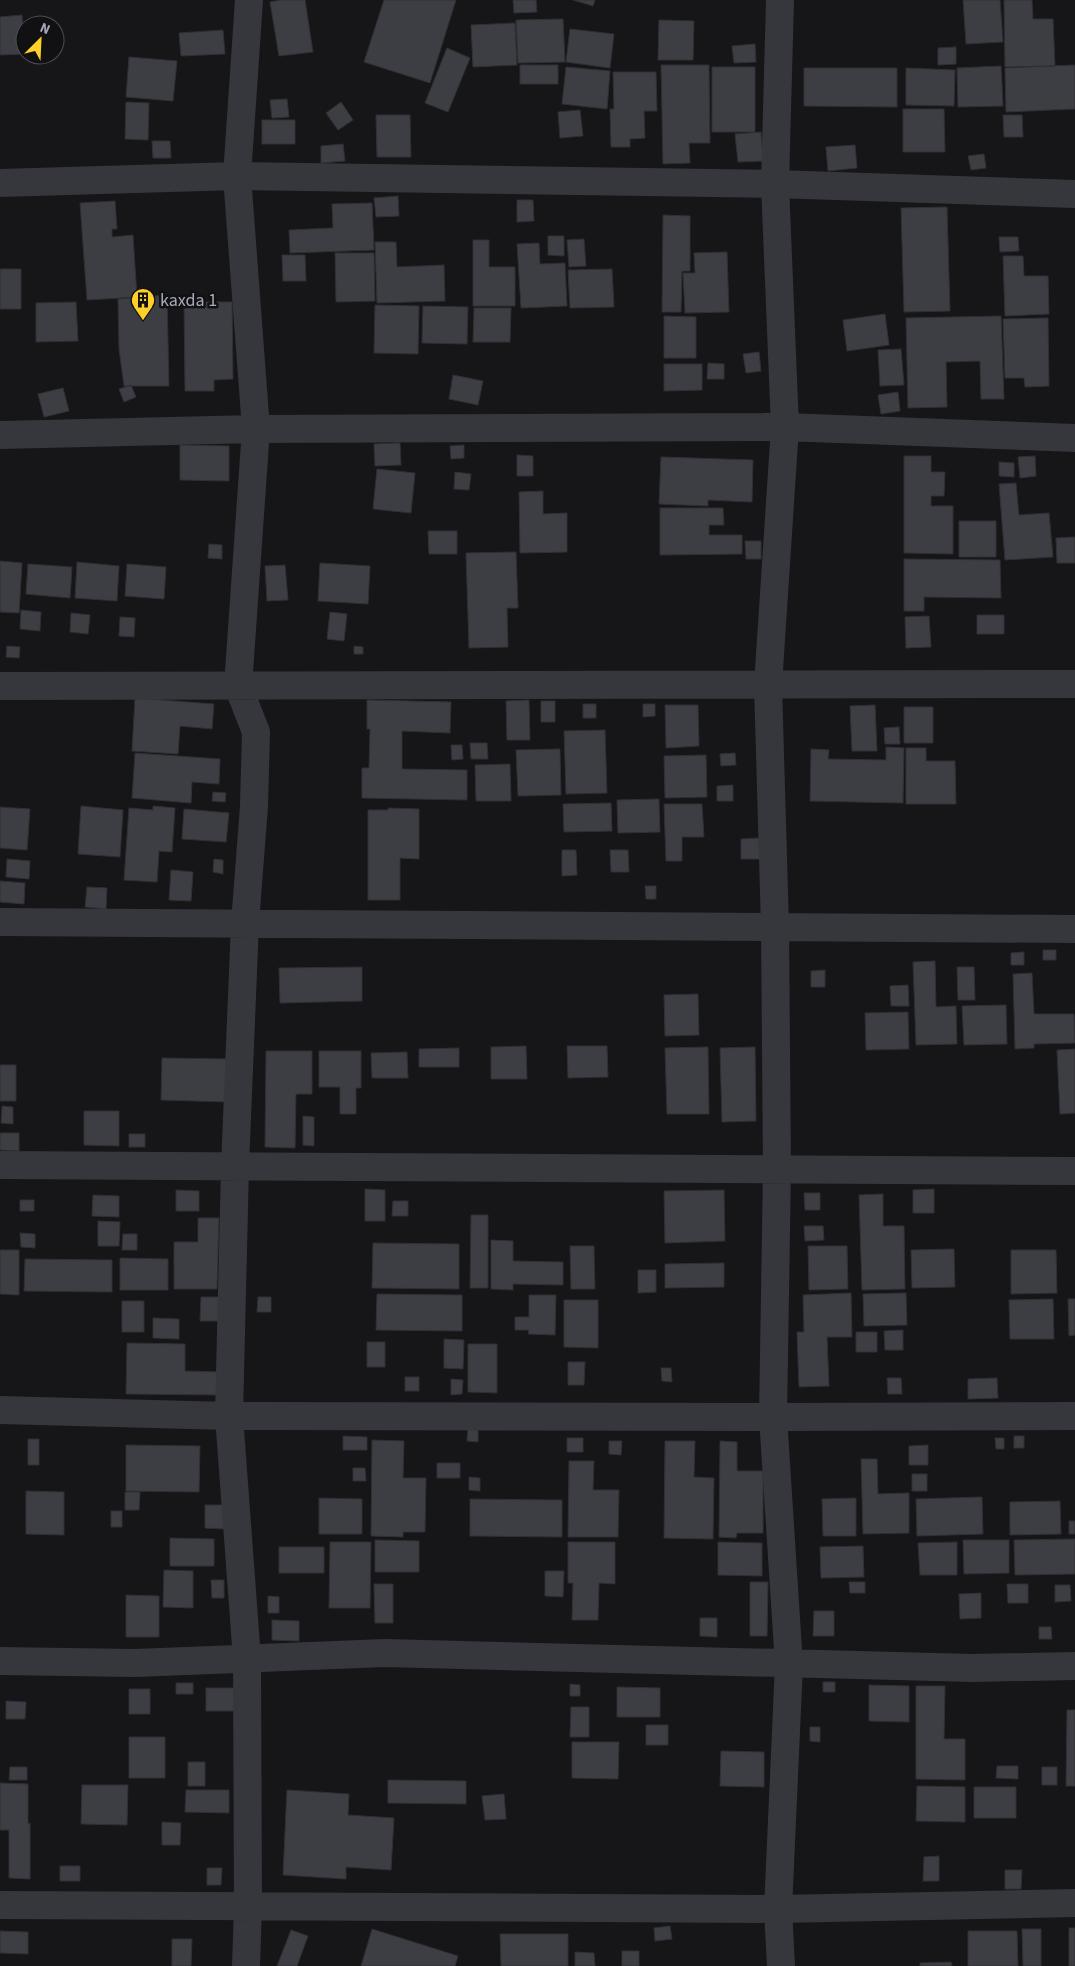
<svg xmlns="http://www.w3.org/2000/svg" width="1075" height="1966" viewBox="0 0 1075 1966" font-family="'Source Sans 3',sans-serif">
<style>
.building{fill:#3d3e43;stroke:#302f34}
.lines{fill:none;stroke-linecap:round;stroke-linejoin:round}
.minor{stroke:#36373d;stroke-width:28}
.labels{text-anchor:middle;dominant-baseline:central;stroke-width:5;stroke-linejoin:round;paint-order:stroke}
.poi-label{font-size:18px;fill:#a6aab9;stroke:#111113;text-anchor:start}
</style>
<rect width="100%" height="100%" fill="#161618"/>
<path class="building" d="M281,0H305L313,52L279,56L270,2Z
M384,0H456L430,83L364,62Z
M513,0H536L537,12L514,13Z
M573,0H595L593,6Z
M963,0H1000L1003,42L966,44Z
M1004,0H1032L1033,19H1053L1055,66L1005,67Z
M22,15L25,54L0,55V17Z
M563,19L565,62L518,63L516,20Z
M659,20L694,21L693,60H658Z
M515,23L517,65L473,67L471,25Z
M570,29L614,34L610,68L566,62Z
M223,30L225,54L181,56L179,33Z
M755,44L756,62L734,63L732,46Z
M956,47V64L938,65V48Z
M447,48L470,58L448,112L425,103Z
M129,57L177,61L173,101L126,97Z
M520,65H558V84H520Z
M661,65H709L710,143H689L690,163L663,164Z
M1075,65V109L1006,112L1005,68Z
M1001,66L1003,106L958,107L957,68Z
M566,67L610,71L607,109L562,104Z
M712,67H755V132H712Z
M804,68H897V107L804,106Z
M906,68L955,70L954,106L906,105Z
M613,72H656L657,111H644L645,138L630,139V147H611L610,109H614Z
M287,99L289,117L272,118L270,100Z
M126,102L149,103L148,140L125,139Z
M341,102L353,120L338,130L326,113Z
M903,109H944L945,152H903Z
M580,110L583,136L560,138L558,112Z
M376,115H410L411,157H377Z
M1003,115H1022L1023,137H1004Z
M262,120H295V144H262Z
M761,132L763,161L738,162L735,134Z
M152,141H170L171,158H153Z
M343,144L345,161L321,163V146Z
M855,145L857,168L828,171L826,147Z
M984,154L986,168L971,170L968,156Z
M398,196L399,216L376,217L374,198Z
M517,200H533L534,221L517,222Z
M115,201L117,229H112V237L133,235L137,297L87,300L80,203Z
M372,203L374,250L290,253L289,230L333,228L332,204Z
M947,207L950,311L904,312L901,208Z
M663,215L690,216V271H682L681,312H662Z
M548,236H564V256L548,255Z
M999,237H1018L1019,251L1000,252Z
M584,239L586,266L569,267L567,240Z
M473,240H489V267H515V306H473Z
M375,242H396L397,267L444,265L445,301L377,303Z
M539,243L540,264L565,263L567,306L521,308L517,244Z
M727,252L729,312L685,313L683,273H695L694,253Z
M335,253H374L375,301L336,302Z
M282,255H305L306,281H283Z
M1003,256H1023L1024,276H1048L1049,314L1005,316Z
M0,269H21V309H0Z
M612,269L614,307L570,308L568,270Z
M167,295L169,386H124L119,349L118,299Z
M76,302L78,341L36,342V303Z
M184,302H232L233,379L214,380V391H185Z
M375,305L419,306L418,354L374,353Z
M423,306L468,307L467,344L422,343Z
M474,308H511L510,342H473Z
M885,314L889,345L847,351L843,320Z
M664,316L696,317V358H664Z
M1001,316L1004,399H981L980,361L946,362L947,407L908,408L906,318Z
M1048,318L1049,386L1025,387L1024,378H1005L1003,319Z
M901,349L904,385L880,386L878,350Z
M759,352L761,371L746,373L743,354Z
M708,363L724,364V379H707Z
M664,364H702V390L664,391Z
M453,375L483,381L478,405L449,399Z
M131,385L136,397L124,402L119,389Z
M63,388L69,411L44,417L38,394Z
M898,392L900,411L881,414L878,395Z
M400,443L401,465L375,466L374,444Z
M180,445L229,446V481L180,480Z
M464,445V458L451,459L450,446Z
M517,455L533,456V476H517Z
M904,456H931V472H945L944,496H931V506H953V554L904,553Z
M1035,456L1036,476L1020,478L1018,457Z
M661,457L753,460L752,502L708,500V506L659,504Z
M999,462L1014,463V477L999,476Z
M377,469L415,473L411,513L373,509Z
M455,472L471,474L469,490L454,489Z
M1016,483L1019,515L1049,513L1053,557L1005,560L999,484Z
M543,491V514L567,513V552L520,553L519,492Z
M660,508H723L724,525H709V535H742V554L660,555Z
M959,521H996V557H959Z
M428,531H457V554H429Z
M1075,537V563H1057L1056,538Z
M745,541H761V559H746Z
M209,544L222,545V559L208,558Z
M516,552L518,608H507L508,647L469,648L466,553Z
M904,559L1000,560L1001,598L924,597V611H904Z
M0,561L22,563L19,613L0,612Z
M77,562L119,566L117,601L75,598Z
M320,563L370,566L368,604L318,601Z
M28,564L72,567L70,598L26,594Z
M127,564L166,567L164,599L125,596Z
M285,565L288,600L267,601L265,566Z
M21,610L41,612L40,631L20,629Z
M330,612L347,614L344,641L327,639Z
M71,613L90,615L88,634L70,632Z
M977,615H1004V634H977Z
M929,616L931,647L906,648L905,617Z
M120,617L135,618L134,637L119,636Z
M7,646L20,647L19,658L6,657Z
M354,646L363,647V654H354Z
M135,698L214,704L212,729L180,726L178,754L132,751Z
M367,700L451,702L450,733L402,731V769L467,770V800L362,798V768H369L370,729H367Z
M529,700L530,740H507L506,701Z
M541,701H555V722H541Z
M583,704H596V718H583Z
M643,704H655V716L643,717Z
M665,705H698L699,746L666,748Z
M875,705L877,751H852L850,706Z
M904,707H933V743H904Z
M899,727L900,744H885L884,728Z
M605,730L607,793L566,794L564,731Z
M470,743H487L488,759H471Z
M451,745H462L463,759L452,760Z
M886,747L904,748L903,803L810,801L811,749L829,750L828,759L886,760Z
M906,748H926V761H955L956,804H906Z
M560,749L561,795L518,796L516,750Z
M135,753L220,759L219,784L192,782L191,803L132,798Z
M735,753L736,765L721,766L720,754Z
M706,755L707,797L665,798L664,756Z
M510,764L511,801H476L475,765Z
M733,785V801H717V786Z
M213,792L226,793L225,802L212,801Z
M659,799L660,832L618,833L617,800Z
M611,803L612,831L564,832L563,804Z
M664,804H702L704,837H682V861H666Z
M81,806L123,810L120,857L78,854Z
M153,806L175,808L172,852L159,851L157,882L124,880L129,808L153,810Z
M0,807L30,809L27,850L0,848Z
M388,808L419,809V859L400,858V900H368V810H388Z
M184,809L229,813L226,842L182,839Z
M759,838L760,859H741V839Z
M562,850H576L577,875L562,876Z
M610,850H628L629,872H611Z
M7,859L30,861L29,879L6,877Z
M214,859L223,860V874L213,872Z
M171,870L193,872L191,901L169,900Z
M0,881L25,883L24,904L0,902Z
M645,886H656V899H646Z
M87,887L107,888L106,909L85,907Z
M1043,950H1056V960H1043Z
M1024,952V965H1011V953Z
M935,961L936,1007L956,1006L957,1044L916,1045L913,962Z
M362,967V1001L280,1003L279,968Z
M957,967H974L975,1000H958Z
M825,970V987H811V971Z
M1032,973L1034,1014H1074L1075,1043L1034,1044V1048L1015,1049L1013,974Z
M908,985L909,1006H891L890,986Z
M698,994L699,1035L665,1036L664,995Z
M1006,1005L1007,1044L964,1045L962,1006Z
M908,1012L909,1049L866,1050L865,1013Z
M526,1046L527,1079H491V1047Z
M567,1046H607L608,1077L568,1078Z
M708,1047L709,1114H667L665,1048Z
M755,1047L756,1121L722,1122L720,1048Z
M459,1048V1067H419V1049Z
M1075,1049V1113L1060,1114L1057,1050Z
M266,1051H312V1094H296L295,1148L265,1147Z
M319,1051H361V1088H356V1114H340V1087H319Z
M407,1052L408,1078H372L371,1053Z
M162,1058L228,1059L227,1102L161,1100Z
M0,1065H16V1101H0Z
M2,1106L13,1107V1124L1,1123Z
M84,1111H119V1146L84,1145Z
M303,1116L314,1117V1146L303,1145Z
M0,1133H19V1151L0,1150Z
M129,1134H145V1147H129Z
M365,1189L385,1190V1221H365Z
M934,1189V1213H913V1190Z
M176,1190L199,1191V1211H176Z
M724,1190L725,1241L665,1243L664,1191Z
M804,1193H820V1210H805Z
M883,1194V1226H904L905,1289L862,1290L859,1195Z
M93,1195L119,1196V1217L92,1216Z
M20,1200H34V1211H20Z
M393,1201H408V1216H392Z
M471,1215H488V1288H470Z
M198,1218H219L217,1289H174V1242H198Z
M98,1221L120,1222L119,1246H98Z
M804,1226H823L824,1240L805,1241Z
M20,1233L35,1234V1248L21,1247Z
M123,1234H137V1250H122Z
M491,1240L513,1241V1261L563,1262V1285L513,1284V1290L491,1289Z
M373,1243L459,1244V1289L372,1288Z
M570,1246H594L595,1289H571Z
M808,1246H847L848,1289L809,1290Z
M954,1249L955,1287L912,1288L911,1250Z
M0,1250H19V1295L0,1294Z
M1011,1250H1056L1057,1293L1011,1294Z
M120,1258L168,1259V1290H120Z
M25,1259L112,1260V1292L24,1291Z
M724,1263V1287L665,1288V1264Z
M638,1270H656V1292L638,1293Z
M851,1293L852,1337H827L829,1386L799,1387L797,1332H804L803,1295Z
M906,1293L907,1325L864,1326L863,1294Z
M377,1294L462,1295V1331L376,1330Z
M529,1295H556L555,1335L528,1334L529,1330H515V1317H529Z
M201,1297H219V1321H200Z
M258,1297H271V1312H257Z
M1053,1299L1054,1339H1010L1009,1300Z
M1068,1299H1075V1335L1069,1336Z
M564,1300H598V1348L564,1347Z
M122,1301H144V1332H122Z
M153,1318L179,1319V1339L153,1338Z
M903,1330V1350H885L884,1331Z
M856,1332H877V1352H856Z
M444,1339L464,1340L463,1369L444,1368Z
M367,1342H385V1367H367Z
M127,1343L185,1344V1371L221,1372V1395L126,1394Z
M468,1344H497V1393L468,1392Z
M568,1362H585L584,1385H568Z
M661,1368H671L672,1382L662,1381Z
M405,1377H419V1391H405Z
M887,1378H901L902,1394H888Z
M997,1378L998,1398L968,1399V1379Z
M451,1379L463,1380L462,1394L451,1395Z
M468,1427H478V1442L467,1441Z
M343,1436L367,1437V1450H343Z
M1014,1436H1024V1448H1014Z
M567,1438H583V1452H567Z
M995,1438H1004V1449H996Z
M28,1439H39V1465H28Z
M372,1440L404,1441L403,1478H426L425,1532H403V1537L371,1536Z
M609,1441H622L621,1455L609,1454Z
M665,1441H695L694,1477L714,1478L713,1539L664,1538Z
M720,1441L737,1442V1471H763V1533H737L736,1538L719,1537Z
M126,1445L200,1446L199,1492L126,1491Z
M928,1445V1465H909V1446Z
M861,1459H877L878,1494L909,1493V1533L863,1534Z
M569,1461H594L593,1490H619L618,1537H568Z
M437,1463H460V1478H437Z
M353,1468H365L366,1481H353Z
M912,1474H927V1491H912Z
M469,1477L480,1478V1491L469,1490Z
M26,1491L64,1492V1535L26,1534Z
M125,1492H140L139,1510H125Z
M982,1497L983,1534L917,1536L916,1499Z
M319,1498L362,1499V1534H319Z
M856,1498V1536H823L822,1499Z
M470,1499L562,1500V1537L470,1536Z
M1060,1501L1061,1534L1010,1535V1502Z
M205,1505H224L225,1529L205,1528Z
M111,1511H122V1527H111Z
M1069,1521H1075V1534H1069Z
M170,1538L214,1539V1566H170Z
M1075,1539V1574L1015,1575L1014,1540Z
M375,1540L419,1541V1572H375Z
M963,1540H1009V1573L964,1574Z
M330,1542H371L370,1608H329Z
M568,1542H615V1584L599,1583L598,1620H572L573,1583H568Z
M718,1542L762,1543V1576L718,1575Z
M957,1542V1575H920L918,1543Z
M863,1546L864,1577L821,1578L820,1547Z
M279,1547H324V1573H279Z
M164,1570L193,1571V1608L163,1607Z
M545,1571H564L563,1597L545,1596Z
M211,1580H224V1598H212Z
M750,1582H768L767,1636H750Z
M849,1582H865V1593H850Z
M374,1584H393V1623H375Z
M1007,1584H1028V1603H1008Z
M1055,1585H1070L1071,1601L1055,1602Z
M981,1593V1618L960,1619L959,1594Z
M126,1595L159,1596V1637H126Z
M268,1596L279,1597V1613H268Z
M814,1611H834V1636H813Z
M700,1618H717V1637L700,1636Z
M272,1620L299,1621V1641L272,1640Z
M1039,1627H1051L1052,1639H1039Z
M823,1682H835V1692H823Z
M176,1683H193V1694H176Z
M570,1684L580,1685V1696H570Z
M869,1685L909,1686V1722L869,1721Z
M916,1686H945L944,1739H965V1780L916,1779Z
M617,1687L660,1688V1717H617Z
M206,1688H235L234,1711H206Z
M129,1689H150V1714H129Z
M6,1701L26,1702L25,1719H6Z
M571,1707H589V1737H570Z
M1067,1710H1075V1786H1066Z
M646,1725H668V1745H646Z
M810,1727H820V1742L810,1741Z
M129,1737H165V1778H129Z
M572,1742H619L618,1779L572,1778Z
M721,1751L764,1752V1787L720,1786Z
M188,1762H205V1786H188Z
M997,1766H1018V1779L996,1778Z
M10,1767H27V1780H9Z
M1042,1767H1057V1785H1042Z
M388,1780L466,1781V1804L388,1803Z
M0,1783L28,1784V1824L30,1823V1879L9,1878V1830H0Z
M82,1785H128L127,1825L81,1824Z
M917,1786L965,1787V1822L916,1821Z
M974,1787H1016V1818H974Z
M186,1790H229V1813L185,1812Z
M287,1790L349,1794L348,1815L394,1818L391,1870L346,1867V1879L283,1875Z
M504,1794L506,1819L485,1820L482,1796Z
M162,1822L181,1823L180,1845H162Z
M939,1856V1881H923L924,1857Z
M60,1866H80V1881H60Z
M207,1868H222L221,1885H207Z
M1005,1870H1022L1021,1889H1005Z
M670,1926L672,1939L655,1941L654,1928Z
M1069,1928H1075V1966H1069Z
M372,1929L458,1956L455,1966H361Z
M1022,1929H1041V1966H1023Z
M291,1930L308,1936L297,1966H277Z
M0,1931L28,1932V1954L0,1953Z
M968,1931H1017L1018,1966H968Z
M500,1934H568V1966H501Z
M172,1939H192L191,1966H172Z
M622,1951H639V1966H622Z
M575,1952L594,1953L595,1966H575Z
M951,1962L952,1966H920V1963Z"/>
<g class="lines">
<path class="minor" d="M780,0L775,184L785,427L768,685L775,927L777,1169L773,1417L789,1665L778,1909L781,1966
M0,183L237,176L775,184L1075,194
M0,435L256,429L785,427L1075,438
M0,686L1075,684
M0,922L1075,929
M0,1165L1075,1171
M0,1410L229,1416L773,1417L1075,1416
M0,1661L135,1663L385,1653L973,1668L1075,1666
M0,1905L778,1909L1075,1903
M246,1966L248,1907L247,1659L229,1416L235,1167L245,923L254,806L256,732L238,686L256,429L237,176L249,0"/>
</g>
<defs>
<g id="building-pin" transform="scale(1.25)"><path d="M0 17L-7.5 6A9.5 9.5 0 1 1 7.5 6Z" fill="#ffd027" stroke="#111113"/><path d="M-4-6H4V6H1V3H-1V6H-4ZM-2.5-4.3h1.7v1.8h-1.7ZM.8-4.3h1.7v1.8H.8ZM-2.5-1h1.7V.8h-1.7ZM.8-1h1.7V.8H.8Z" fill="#111"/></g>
</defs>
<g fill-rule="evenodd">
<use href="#building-pin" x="143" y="300"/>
</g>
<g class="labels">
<g class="poi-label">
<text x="160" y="300">kaxda 1</text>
</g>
</g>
<g transform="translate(40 40) rotate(24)"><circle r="24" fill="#111113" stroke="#4d4e55"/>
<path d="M0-4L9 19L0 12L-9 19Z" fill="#ffd027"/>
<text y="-8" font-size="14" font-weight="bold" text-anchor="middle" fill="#a6aab9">N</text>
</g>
</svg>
